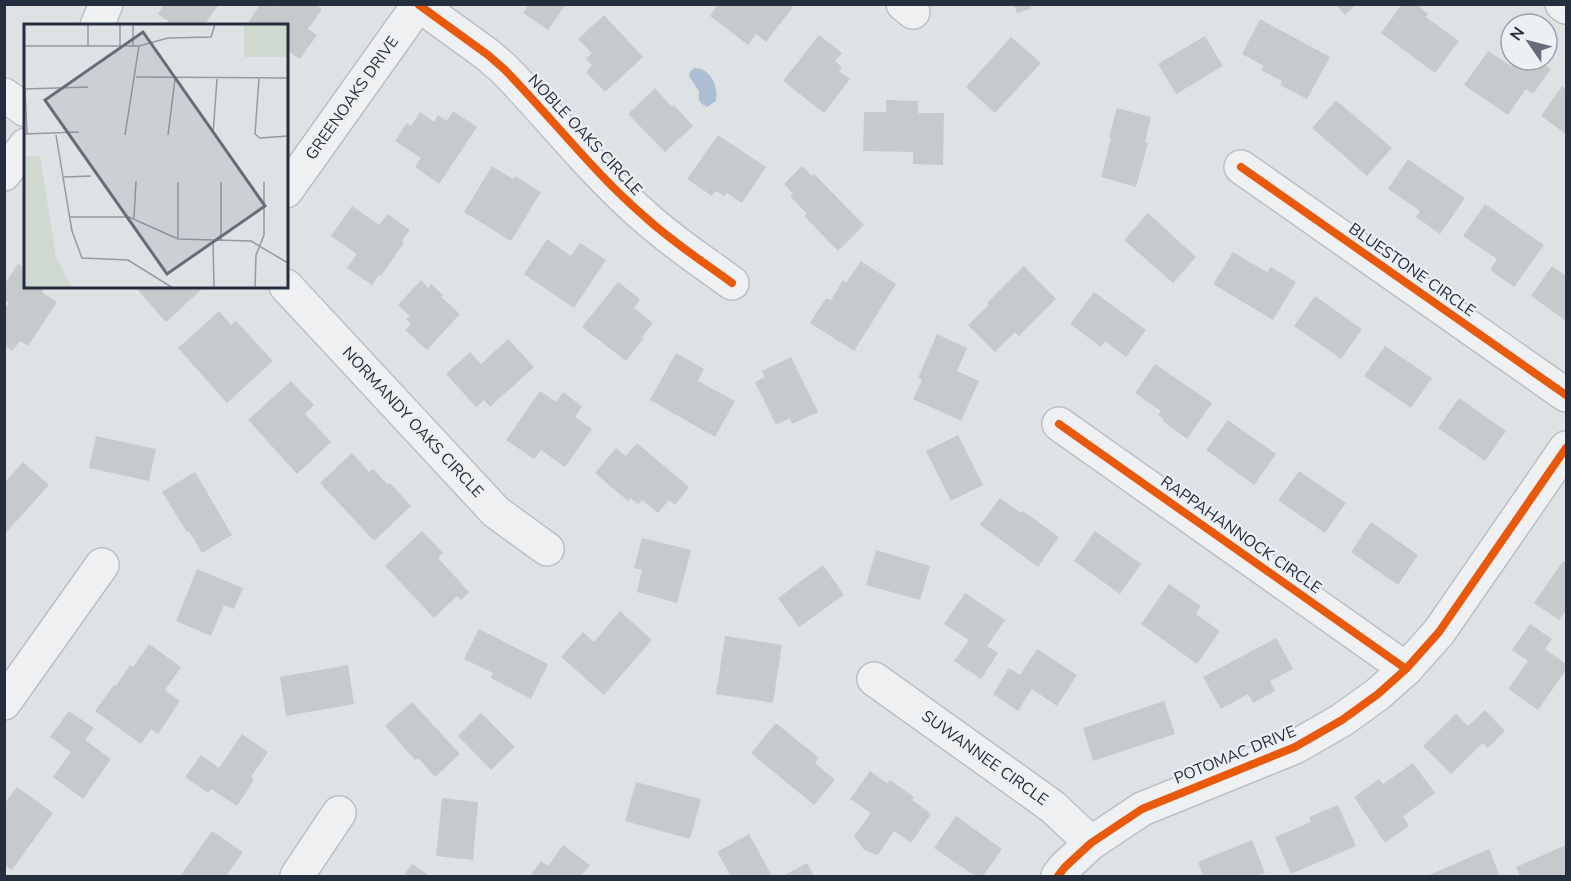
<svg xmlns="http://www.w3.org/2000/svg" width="1571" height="881" viewBox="0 0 1571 881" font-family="'Nunito Sans',sans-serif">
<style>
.water{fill:#abbed2}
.building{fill:#c7cacd}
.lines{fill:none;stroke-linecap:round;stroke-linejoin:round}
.minor-casing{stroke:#bdc0c3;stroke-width:36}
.minor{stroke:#eef0f2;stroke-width:33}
.cycleway-casing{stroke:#ecf0f5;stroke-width:11}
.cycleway{stroke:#e8590c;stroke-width:8}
.labels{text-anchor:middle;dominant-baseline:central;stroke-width:4.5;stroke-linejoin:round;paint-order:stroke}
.street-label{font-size:16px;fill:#252e3f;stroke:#ecf0f5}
.inset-road{fill:none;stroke:#959aa3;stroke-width:1.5}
.view{fill:#666d79;fill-opacity:0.15;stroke:#666d79;stroke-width:3}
.inset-edge{fill:none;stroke:#252e3f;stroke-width:3}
</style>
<rect width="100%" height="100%" fill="#dfe2e5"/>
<path class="water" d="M694,68C711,68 719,87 716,101L707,107C698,102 698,100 699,91L689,76L690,72Z"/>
<path class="building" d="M161,4H219L204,26H165L168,21L158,14L163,6Z
M260,4H270L273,7L274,4H315L322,9L308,29L317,35L300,59L286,50V26H252L248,23Z
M529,4H566L548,30L523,13Z
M718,4H789L793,7L766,42L756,34L748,45L710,16Z
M1014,4H1030L1031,9L1017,13Z
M1335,4H1356L1345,15Z
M1402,4H1416L1428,14L1426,17L1459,41L1435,73L1381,33Z
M604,15L643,57L605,92L586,72L592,65L586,59L592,53L578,39Z
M1260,19L1330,57L1307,99L1280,85L1282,81L1261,70L1264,66L1242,54Z
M819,35L842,53L835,61L842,67L839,71L850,79L824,113L783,81Z
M1205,36L1223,66L1176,94L1158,64Z
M1011,37L1041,63L995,113L966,87Z
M1488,51L1511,66L1515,60H1538L1551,69L1533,94L1526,89L1508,115L1464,85Z
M1562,86L1566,89V134L1541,116Z
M655,88L672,107L674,105L693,126L665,152L628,114Z
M886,100L918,101V113H944L943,165L913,164V152L863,151L864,112H886Z
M1336,100L1392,148L1367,176L1312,128Z
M1117,108L1151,117L1145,142L1148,143L1136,187L1101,177L1111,138L1109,137Z
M453,111L477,127L439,184L415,167L421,158L395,141L407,123L411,126L420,112L434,122L438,115L447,121Z
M718,135L766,167L742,203L727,193L724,196L716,191L712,196L687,179Z
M1408,159L1465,198L1440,234L1416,217L1420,211L1388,189Z
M492,166L513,179L515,176L541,192L511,241L464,212Z
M802,166L812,176L814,174L864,225L838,251L804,216L807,214L790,196L793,194L784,184Z
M1485,204L1544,245L1514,287L1490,270L1497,259L1463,236Z
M352,206L379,225L388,214L410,230L402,241L404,243L381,276L379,275L372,285L347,268L357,254L331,236Z
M1148,213L1196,257L1173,283L1124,240Z
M547,239L571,256L580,243L606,260L574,308L524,274Z
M1233,252L1267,272L1271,267L1296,282L1273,320L1213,284Z
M861,261L896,284L854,351L810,323L826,298L831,300L843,280L846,283Z
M18,264L26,268V286H45L42,292L57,302L28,346L20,341L12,351L4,345V309L9,303L4,300V285Z
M1024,266L1056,299L1019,336L1015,332L995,352L968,325L989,305L987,303Z
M1552,266L1566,276V321L1531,296Z
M421,280L428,288L431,284L443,295L441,297L460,314L427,350L405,330L411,324L406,319L410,316L398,305Z
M618,282L640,299L634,308L653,323L642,337L644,338L626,361L582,327Z
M134,286H198L201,290L166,322Z
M1094,292L1146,330L1126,357L1105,341L1101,347L1070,324Z
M1315,296L1362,329L1341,359L1294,326Z
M219,311L231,325L236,321L273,361L227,403L178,348Z
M937,334L967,348L957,371L979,381L961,421L913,399L922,380L918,378Z
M508,339L534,367L490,407L484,400L476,407L446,374L470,352L481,364Z
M1385,346L1432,378L1411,408L1364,376Z
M676,353L704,369L698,381L735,401L715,437L650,400Z
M791,357L818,412L792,424L790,418L776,425L755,382L765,377L762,371Z
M1155,364L1212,403L1187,439L1163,421L1164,419L1158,415L1161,411L1135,393Z
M291,381L314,405L305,414L331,442L297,474L248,420Z
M540,391L556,402L563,392L582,406L575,417L592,429L565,467L541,450L534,459L506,440Z
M1459,398L1506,431L1485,461L1438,428Z
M1228,420L1276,454L1254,485L1206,450Z
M958,435L983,485L951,501L926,451Z
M96,436L156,449L149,481L89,468Z
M637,443L689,487L675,505L669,500L658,513L642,500L638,504L630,498L628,501L595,473L616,448L626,456Z
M352,453L369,472L373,469L388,485L390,483L411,506L374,541L320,483Z
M23,462L49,485L4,535V483Z
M1299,471L1346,503L1325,533L1278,500Z
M195,472L232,535L202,553L189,531L187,532L162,492Z
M1000,498L1021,513L1023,511L1059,537L1038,567L980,525Z
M1371,522L1418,555L1398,585L1351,552Z
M422,531L443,553L438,558L469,592L461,600L457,596L434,618L385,566Z
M1095,531L1141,564L1120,594L1074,561Z
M642,538L691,550L677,603L637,592L642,570L634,568Z
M876,550L930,566L920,600L866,585Z
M1563,561L1566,563V610L1559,620L1534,603Z
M823,565L844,595L799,627L778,598Z
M197,569L243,588L234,609L224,605L211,636L176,621Z
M1169,584L1201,606L1196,614L1220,631L1197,664L1141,624Z
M965,593L1005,620L987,646L998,653L981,679L954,661L969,640L944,624Z
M620,611L652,640L604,695L561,657L583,632L594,642Z
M1530,624L1552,639L1545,649L1566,664V670L1538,710L1508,689L1528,661L1512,650Z
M479,629L548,664L531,699L491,678L493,673L464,659Z
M725,636L782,645L773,703L716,694Z
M1276,638L1293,669L1270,681L1275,691L1253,703L1248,694L1221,709L1203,677Z
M149,644L181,667L165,690L180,701L158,734L151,729L141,744L95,711L114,685L116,686L130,665L133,667Z
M1037,649L1077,675L1057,706L1032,689L1018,711L993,694L1009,668L1020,675Z
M348,665L354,704L286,716L280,677Z
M1164,701L1175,734L1093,761L1083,728Z
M412,702L460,754L435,777L418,758L415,760L385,726Z
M1485,710L1505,731L1488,748L1483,743L1451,774L1423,746L1456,714L1468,726Z
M69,711L94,728L85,740L111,759L83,799L53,777L71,752L50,737Z
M481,713L515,747L491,770L458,736Z
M776,723L819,758L815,763L835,780L814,805L751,753Z
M242,734L268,752L251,777L254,780L237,806L211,789L208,793L185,777L201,755L219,768Z
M1413,763L1435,793L1403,816L1409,826L1385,843L1354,797L1379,779L1383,784Z
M870,771L887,783L890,780L914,797L912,800L931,814L911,843L894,831L878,855L864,850L854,836L871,813L850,799Z
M636,782L701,799L690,839L625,821Z
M17,787L53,813L12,870L4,865V804Z
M442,798L478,802L473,860L436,856Z
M1338,805L1356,846L1291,874L1275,837L1311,822L1309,817Z
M956,816L1002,849L983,876H975L934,848Z
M212,831L243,852L226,876H180Z
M749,834L772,876H731L717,852Z
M1252,840L1265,873L1257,876H1203L1198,862Z
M563,845L590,865L581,876H530L541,861L548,866Z
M1566,845V876H1520L1516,867Z
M1489,849L1500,876H1430L1429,875Z
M807,863L814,876H783Z
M412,864L430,876H403Z"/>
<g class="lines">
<g class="minor-casing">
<g id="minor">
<path d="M903,4L913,12"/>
<path d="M1562,4L1566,7"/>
<path d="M419,5L488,55L504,69C551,117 594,173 644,216C671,241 702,261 732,283"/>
<path d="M97,26L106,4"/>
<path d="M4,95L26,110"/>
<path d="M1241,167L1566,395"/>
<path d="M4,174L26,145"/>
<path id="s1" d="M286,191L419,4"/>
<path id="s2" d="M286,286L496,512L547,549"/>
<path d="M1059,424L1406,669"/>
<path id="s3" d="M874,679L1053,807L1091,843"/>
<path d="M4,703L102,565"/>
<path d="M297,876L339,813"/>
<path d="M1058,876L1065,867L1091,843L1142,809L1295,747L1342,720L1378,694L1406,669L1439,632L1566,448"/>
</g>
</g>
<use href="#minor" class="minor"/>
<g class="cycleway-casing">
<path id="cycleway" d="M419,5L488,55L504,69C551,117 594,173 644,216C671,241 702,261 732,283
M1241,167L1566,395
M1059,424L1406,669
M1058,876L1065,867L1091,843L1142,809L1295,747L1342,720L1378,694L1406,669L1439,632L1566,448"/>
</g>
<use href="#cycleway" class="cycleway"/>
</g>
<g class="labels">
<g class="street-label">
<text stroke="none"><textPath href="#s1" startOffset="114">GREENOAKS DRIVE</textPath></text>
<text transform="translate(585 135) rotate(47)">NOBLE OAKS CIRCLE</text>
<text transform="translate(1412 270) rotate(35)">BLUESTONE CIRCLE</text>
<text stroke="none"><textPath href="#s2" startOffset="186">NORMANDY OAKS CIRCLE</textPath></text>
<text transform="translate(1241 535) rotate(35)">RAPPAHANNOCK CIRCLE</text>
<text transform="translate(1235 755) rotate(-22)">POTOMAC DRIVE</text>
<text stroke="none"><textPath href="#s3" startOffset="136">SUWANNEE CIRCLE</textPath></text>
</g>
</g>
<g transform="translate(24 24)">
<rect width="264" height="264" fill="#dfe2e5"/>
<path d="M220,0H264V33H220ZM0,132H16L32,233L48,264H0Z" fill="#cfd9cf"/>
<path class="inset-road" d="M64,0V22M0,22H115L144,14L187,13L191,0M96,22V0M109,22V0M112,53L264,54M235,54L231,110L236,114L264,112M0,110L55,108M3,110L1,65L64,63M189,110L193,55M32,111L48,207L58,234L104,236L149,264M101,111L115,22M144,111L151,55M40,153L67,152M197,158V216M46,193H105L154,215L227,217L264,239M110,194L112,157M154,215V158M189,216L190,264M231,264L232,231L240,211V158"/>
<path class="view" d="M119,8L241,182L143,250L21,76Z"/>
<rect width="264" height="264" class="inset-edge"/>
</g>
<rect width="1571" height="881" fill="none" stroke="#252e3f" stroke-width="12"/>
<g transform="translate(1529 42) rotate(305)"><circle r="28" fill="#ecf0f5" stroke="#9ca2ac" stroke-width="1.5"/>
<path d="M0-4.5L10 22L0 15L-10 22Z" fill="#666d79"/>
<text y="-9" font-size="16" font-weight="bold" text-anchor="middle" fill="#252e3f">N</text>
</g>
</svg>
